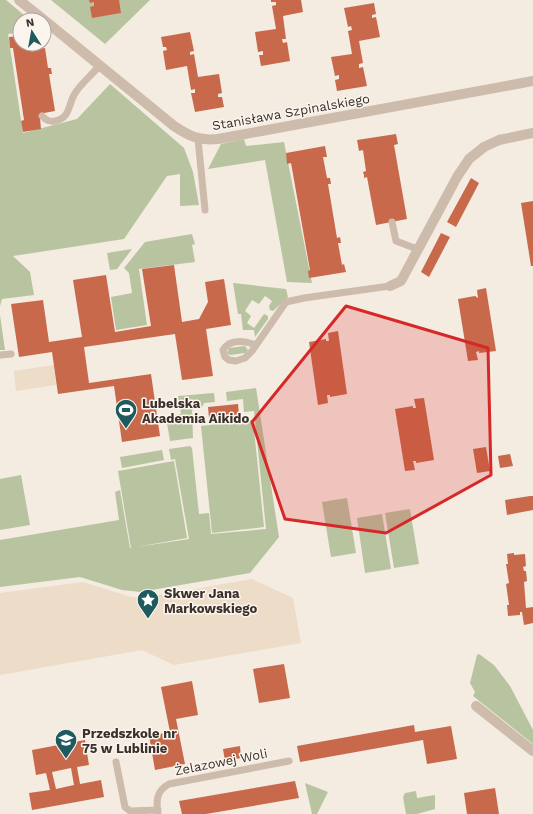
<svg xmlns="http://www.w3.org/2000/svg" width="533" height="814" viewBox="0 0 533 814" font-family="'Work Sans',sans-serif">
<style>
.green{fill:#b8c4a0}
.plaza{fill:#ecdcc8}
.building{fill:#c8694b;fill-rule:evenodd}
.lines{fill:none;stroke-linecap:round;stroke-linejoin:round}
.service{stroke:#cdbbac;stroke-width:7}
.minor{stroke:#cdbbac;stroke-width:10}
.marked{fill:#d62828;fill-opacity:0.2;stroke:#d62828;stroke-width:3;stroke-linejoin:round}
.labels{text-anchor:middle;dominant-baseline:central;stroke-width:3;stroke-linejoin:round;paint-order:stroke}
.street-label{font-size:13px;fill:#3b302b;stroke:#fbf5ee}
.poi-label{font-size:13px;font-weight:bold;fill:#3b302b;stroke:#fbf5ee;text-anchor:start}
</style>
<rect width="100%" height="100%" fill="#f4ebe1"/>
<path class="green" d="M0,0H6L30,20H20V32L8,34L23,133L77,119L110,84L184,148L193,172L199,205L180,206V174L167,176L124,239L13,256L30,272L34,295L2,299L0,306Z
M51,0H150L105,44Z
M244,139L246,146L284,142L312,283L287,282L265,160L208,169L221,144Z
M192,234L195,244L192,245L195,262L139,269L147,325L116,330L111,297L132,293L129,273L124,268L145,242Z
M132,249L117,269L110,270L107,253Z
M233,283L286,289L288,297L273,311L270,310L269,306L272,301L265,296L259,304L252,300L245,311L251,316L247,323L254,328L264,314L268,316V319L255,337L254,330H243L241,314H238Z
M0,315L5,350H0Z
M245,346L248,350L245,353L230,355L227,353L229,348Z
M256,388L279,537L250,573L140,592L122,590L80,577L0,587V540L119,520L115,492L120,490L130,548L189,539L175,459L171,460L169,449L190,446L192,448L199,514L209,513L211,534L266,529L254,411L244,412L243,399L227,401L226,392Z
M214,393L215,402L204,403L202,407L193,409L192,411L193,438L170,441L166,417L181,414L178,396Z
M253,420L264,527L212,533L201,426Z
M162,450L164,460L122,468L120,457Z
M174,461L187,538L131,548L118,471Z
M21,475L30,525L0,530V479Z
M347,498L356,553L331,557L322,502Z
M410,509L419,564L394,568L385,513Z
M382,514L391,569L365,573L357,518Z
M479,654L494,665L510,686L533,730V744L473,696L475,692L470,683L477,655Z
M305,783L328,792L317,814H312Z
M416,791L417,798L435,795V809L417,814H406L403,797L405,793Z"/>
<path class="plaza" d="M54,365L56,385L16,391L14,371Z
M252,579L293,598L301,643L174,665L142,650L0,675V593L83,582L131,597H149Z"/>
<path class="building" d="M89,0H119L121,13L92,18L90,7L94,6V2L90,3Z
M271,0H301L303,12L283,16L286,39H282L283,43L287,42L290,61L261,66L259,55H263V51L258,52L255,32L276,29L272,6L276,5V2H271Z
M374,3L376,14L372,15V18L376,17L380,37L359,41L363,63L359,64V68L363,67L367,86L337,91L335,80L339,79V75L335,76L331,57L352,54L348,31L352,30L351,26L348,27L344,8Z
M190,32L194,51L190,52V55L194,54L198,77L219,74L222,93L218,94V97H222L224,107L195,112L191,93H195V89L191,90L187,66L166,70L163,51L167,50L166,47H163L161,37Z
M20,36V44H29L35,49L45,48L48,68H51L52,74H49L55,111L44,113L40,118L41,129L23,132L21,121L24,120L13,48H10L9,37Z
M396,134L398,144L394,145L407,219L376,225L367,177L364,178V175L363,172L366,171L363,150L359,151L357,140Z
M325,146L327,157H323L327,178H330L331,184H328L337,238L340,237L341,243H338L342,265L344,264L346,272L309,278L308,271L310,270L291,163L287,164L286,153Z
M471,178L479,183L456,227L447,222Z
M533,201V266H531L521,203Z
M441,233L450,237L429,277L421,272Z
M174,265L182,322L199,319L208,302L205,282L224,279L231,325L206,329L213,376L182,380L175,334L84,347L89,383L151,374L160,436L122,442L114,386L58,394L52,352L19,357L11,304L43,300L49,342L82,337L73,280L106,275L115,332L151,326L142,269Z
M486,288L496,351L479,353V351L476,352L478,360L468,361L458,299L475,296L478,298L477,290Z
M338,331L347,394L330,397V395H327L328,403L318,405L309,342L326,339V341H329L328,333Z
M424,398L434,460L416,463V461H413L415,470L405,471L395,409L413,406V408H416L414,399Z
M238,404L239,415L209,418L208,407Z
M486,447L490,471L477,473L473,449Z
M510,454L513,466L500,468L498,456Z
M530,496H533V510L507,515L505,500Z
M514,553V555L525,554L526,566L523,567L524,571H526L527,581L524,582L526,608L533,607V623L524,625L522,612H520V615L508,616L507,605H509L506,584L509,583L506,564H508L507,554Z
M284,664L290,698L259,703L253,669Z
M192,681L198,715L176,719L185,764L155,770L149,736L170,732L161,687Z
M414,725L415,732L451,726L457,759L427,764L423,740L300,762L297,746Z
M85,740L89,765L77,767L80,784L101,780L104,797L32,810L29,793L50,790L46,773L36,775L32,750ZM71,768L74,785L56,789L52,772Z
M240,746L241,758L225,761L223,749Z
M295,781L299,798L206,814H182L179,801Z
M495,788L499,814H467L464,793Z"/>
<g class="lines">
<path class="service" d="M32,48L35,44
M42,116C46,120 49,122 55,121C70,118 68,106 74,95C79,85 93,74 100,65
M198,139L205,210
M392,222L396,241L417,249
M256,345C245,341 230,338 223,350L225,357L229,360L236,361L245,358L252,351L286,302L304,298L390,286
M0,355L11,354
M116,762L125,807L130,811L158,810
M158,814C156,801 156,791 169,784L289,761"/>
<path class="minor" d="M19,0L44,20
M44,20L174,126C189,136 199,141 218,139L533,81
M390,286L401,281L457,177L469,159L484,147L499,140L533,133
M476,706L533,751"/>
</g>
<path class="marked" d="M346,306L488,348L491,475L386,533L285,519L252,422Z"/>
<defs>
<g id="stadium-pin" transform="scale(1.15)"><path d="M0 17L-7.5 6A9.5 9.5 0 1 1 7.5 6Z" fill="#1f5a5e" stroke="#fbf5ee"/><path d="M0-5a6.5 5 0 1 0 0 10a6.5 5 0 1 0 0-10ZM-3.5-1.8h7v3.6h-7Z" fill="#fff"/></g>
<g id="sight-pin" transform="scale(1.15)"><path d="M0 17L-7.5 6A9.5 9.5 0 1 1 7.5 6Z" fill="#1f5a5e" stroke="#fbf5ee"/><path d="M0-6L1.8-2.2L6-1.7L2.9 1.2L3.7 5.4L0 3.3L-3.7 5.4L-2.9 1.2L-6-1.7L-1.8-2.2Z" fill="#fff"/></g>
<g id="school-pin" transform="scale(1.15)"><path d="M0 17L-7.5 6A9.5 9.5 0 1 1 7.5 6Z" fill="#1f5a5e" stroke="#fbf5ee"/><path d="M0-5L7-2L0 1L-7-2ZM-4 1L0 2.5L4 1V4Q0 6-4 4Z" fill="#fff"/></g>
</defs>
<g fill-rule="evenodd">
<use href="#stadium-pin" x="126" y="410"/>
<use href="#sight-pin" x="148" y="600"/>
<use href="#school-pin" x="66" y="740"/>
</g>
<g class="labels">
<g class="street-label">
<text transform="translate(291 112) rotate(-10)">Stanisława Szpinalskiego</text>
<text transform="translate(221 762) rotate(-11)">Żelazowej Woli</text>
</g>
<g class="poi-label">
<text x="142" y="403">Lubelska<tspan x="142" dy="15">Akademia Aikido</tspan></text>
<text x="164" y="593">Skwer Jana<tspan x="164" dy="15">Markowskiego</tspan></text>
<text x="82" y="733">Przedszkole nr<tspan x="82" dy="15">75 w Lublinie</tspan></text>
</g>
</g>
<g transform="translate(32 32) rotate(349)"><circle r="19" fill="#fbf5ee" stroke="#aea6a0"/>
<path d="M0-3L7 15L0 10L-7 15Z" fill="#1f5a5e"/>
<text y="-6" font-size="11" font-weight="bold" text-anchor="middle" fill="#3b302b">N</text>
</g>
</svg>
